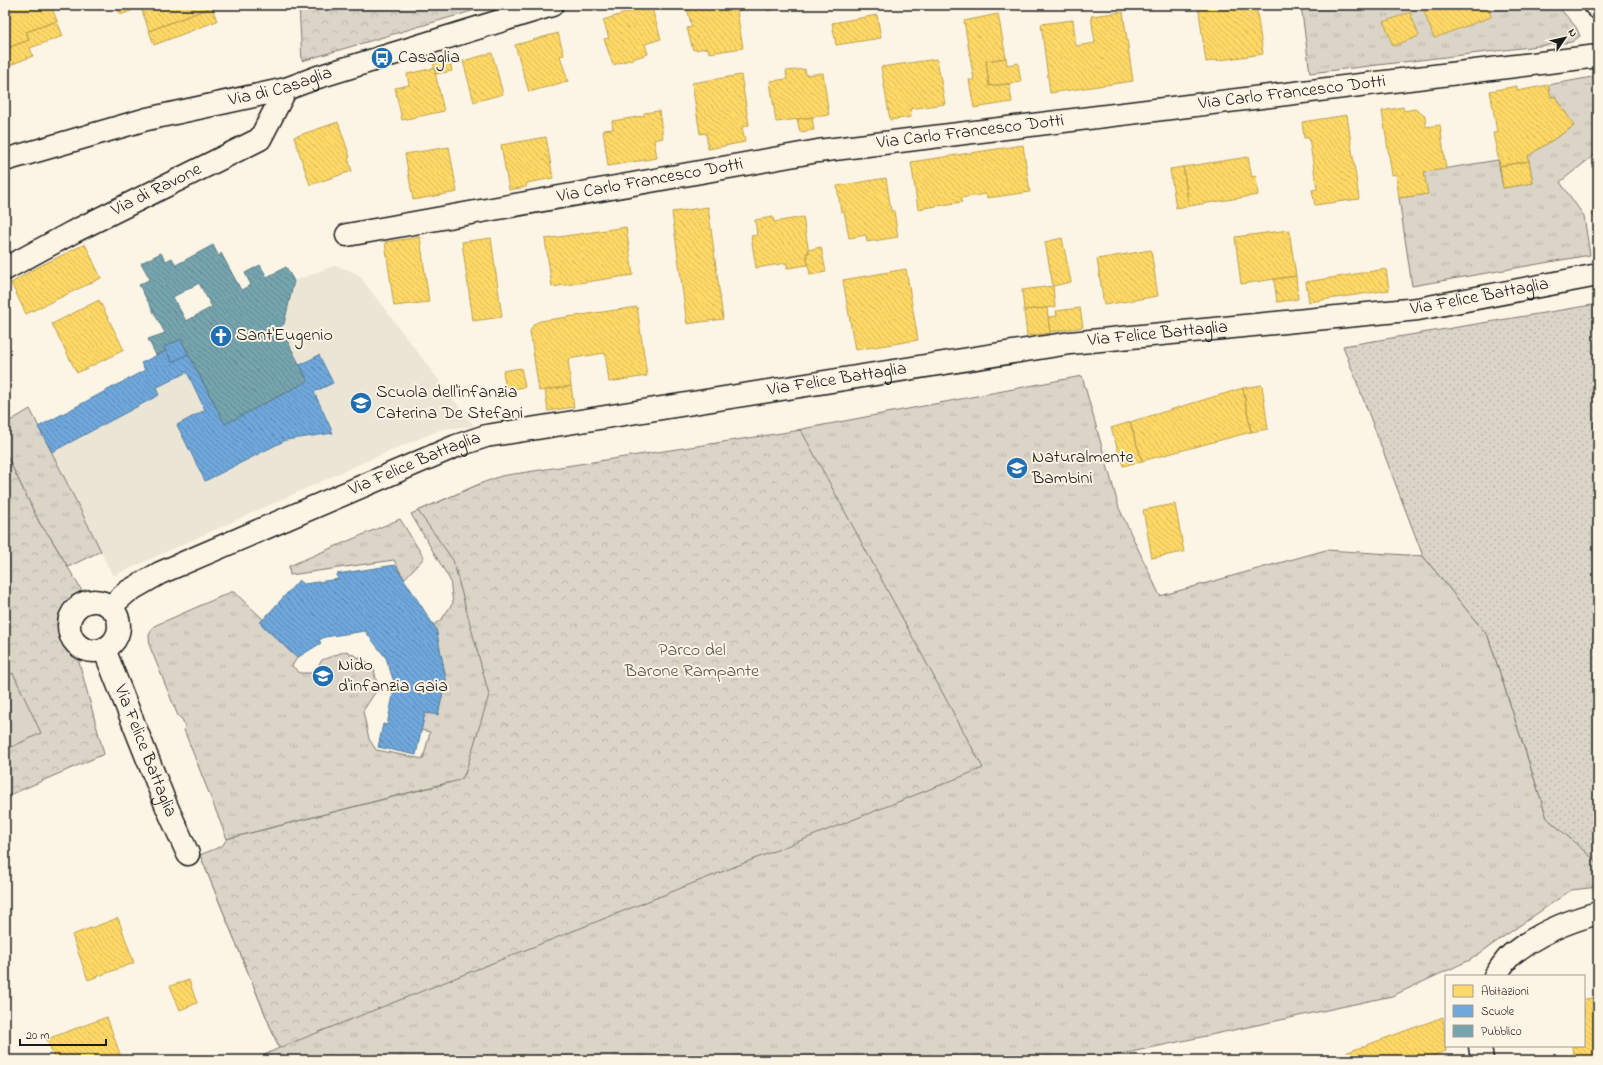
<svg xmlns="http://www.w3.org/2000/svg" width="1603" height="1065" viewBox="0 0 1603 1065" font-family="'Indie Flower',sans-serif">
<style>
.built{fill:#ebe5d6}
.grass{fill:url(#grass-tufts);stroke:#7c7872}
.park{fill:url(#park-crowns);stroke:#7c7872}
.garden{fill:url(#garden-dots);stroke:#7c7872}
.pitch{fill:#dbd5c8;stroke:#7c7872}
.homes{fill:url(#homes-back-hatch);stroke:#bba050}
.schools{fill:url(#schools-back-hatch);stroke:#567ea2}
.public{fill:url(#public-back-hatch);stroke:#5b7c83;fill-rule:evenodd}
.lines{fill:none;stroke-linecap:round;stroke-linejoin:round}
.street-casing{stroke:#1c1c1c;stroke-width:25}
.secondary-casing{stroke:#1c1c1c;stroke-width:25}
.primary-casing{stroke:#1c1c1c;stroke-width:25}
.street{stroke:#fcf5e5;stroke-width:22}
.secondary{stroke:#fcf5e5;stroke-width:22}
.primary{stroke:#fcf5e5;stroke-width:22}
.labels{text-anchor:middle;dominant-baseline:central;stroke-width:4;stroke-linejoin:round;paint-order:stroke}
.poi-label{font-size:18px;fill:#1c1c1c;stroke:#fcf5e5;text-anchor:start}
.street-label{font-size:18px;fill:#1c1c1c;stroke:#fcf5e5}
.park-label{font-size:18px;fill:#555450;stroke:#fcf5e5}
</style>
<defs>
<pattern id="grass-tufts" width="24" height="20" patternUnits="userSpaceOnUse"><rect width="24" height="20" fill="#dbd5c8"/><path d="M3 7l-1-3M5 7V3M7 7l1-3M15 17l-1-3M17 17v-4M19 17l1-3" fill="none" stroke="#bbb6ab"/></pattern>
<pattern id="park-crowns" width="20" height="18" patternUnits="userSpaceOnUse"><rect width="20" height="18" fill="#dbd5c8"/><path d="M2 6a3 3 0 1 1 6 0M12 15a3 3 0 1 1 6 0" fill="none" stroke="#bbb6ab"/></pattern>
<pattern id="garden-dots" width="8" height="8" patternUnits="userSpaceOnUse"><rect width="8" height="8" fill="#dbd5c8"/><path d="M2 2h.1M6 6h.1" fill="none" stroke="#bbb6ab" stroke-width="1.8" stroke-linecap="round"/></pattern>
<pattern id="homes-back-hatch" width="6" height="6" patternUnits="userSpaceOnUse"><rect width="6" height="6" fill="#ffd966"/><path d="M-1 5l2 2M0 0l6 6M5-1l2 2" fill="none" stroke="#daba58"/></pattern>
<pattern id="schools-back-hatch" width="6" height="6" patternUnits="userSpaceOnUse"><rect width="6" height="6" fill="#6fa8dc"/><path d="M-1 5l2 2M0 0l6 6M5-1l2 2" fill="none" stroke="#5a88b2"/></pattern>
<pattern id="public-back-hatch" width="6" height="6" patternUnits="userSpaceOnUse"><rect width="6" height="6" fill="#76a5af"/><path d="M-1 5l2 2M0 0l6 6M5-1l2 2" fill="none" stroke="#60868e"/></pattern>
</defs>
<rect width="100%" height="100%" fill="#fcf5e5"/>
<filter id="ink" filterUnits="userSpaceOnUse"><feTurbulence type="fractalNoise" baseFrequency=".025" numOctaves="2"/><feDisplacementMap in="SourceGraphic" scale="8" xChannelSelector="R" yChannelSelector="G"/><feConvolveMatrix kernelMatrix="1 2 1 2 8 2 1 2 1" color-interpolation-filters="sRGB"/></filter>
<g filter="url(#ink)">
<path class="built" d="M336,265L358,274L474,426L442,429L362,463L113,576L38,427L145,370L141,363L166,351L172,362L188,354L225,424L308,381L280,327L284,323L294,281Z"/>
<path class="grass" d="M1301,5H1557L1576,27L1580,36L1572,42L1310,73Z
M1598,76V152L1560,182L1584,216L1590,255L1412,286L1399,198L1427,194L1424,172L1498,160L1503,188L1533,183L1528,156L1574,126L1556,97H1551L1548,85Z
M1082,376L1119,508L1160,596L1326,550L1423,556L1488,636L1547,818L1598,863V887L1571,890L1470,960L1392,996L1094,1060H254L279,1048L200,855L466,787L797,430Z
M30,409L101,551L68,567L50,537L40,524L5,452V424Z
M482,483L505,692L460,783H447L227,839L184,730L185,726L182,719L178,716L150,647L149,635L154,626L231,592H234L263,619L260,623L297,658L292,666L300,673H314L322,660L346,651L373,665L378,688L363,711L369,739L376,750L423,759L430,732L421,730L425,713L438,714L446,679L436,629L433,625L441,620L453,603L450,580L411,514Z
M400,519L424,558L404,579L394,560L290,575L289,566Z"/>
<path class="park" d="M299,5H492L302,61Z
M801,430L983,768L279,1048L200,855L222,846L227,839L460,780L465,774L489,695L453,560L418,511L482,483L501,476Z
M5,452L40,524L50,537L88,601C76,605 71,613 69,625L104,754L5,797Z"/>
<path class="garden" d="M1598,304V863L1547,818L1488,636L1423,556L1343,346Z"/>
<path class="pitch" d="M13,673L41,733L5,750V677Z"/>
<path class="homes" d="M5,5H51L57,21L26,32L29,40L5,49Z
M117,5H140L141,7L120,15Z
M140,5H217L149,31Z
M651,5L661,39L645,44L648,54L613,65L604,39L609,38L603,20Z
M686,5H750V8L737,11L743,48L709,53L708,48L693,50L687,28L692,27Z
M766,5H786L768,11Z
M1198,5H1256L1263,54L1206,62Z
M1441,5H1498L1489,8L1491,17L1434,38L1424,12Z
M212,7L217,21L154,45L149,31Z
M1123,12L1133,81L1050,93L1041,24L1073,20L1076,46L1095,43L1091,16Z
M1410,12L1419,36L1393,46L1384,22Z
M998,14L1006,58L986,61L989,86L1009,84L1012,102L974,108L969,80H974L964,21Z
M877,15L881,38L836,45L832,23Z
M57,21L63,36L30,48L33,56L5,67V49L29,40L26,32Z
M558,33L564,55L560,56L568,81L529,92L515,45Z
M448,53L452,71L436,74L432,58Z
M492,53L503,94L474,102L463,61Z
M1006,58L1007,65L1018,63L1021,82L989,86L986,61Z
M937,59L945,104L910,109L911,117L890,120L881,67Z
M434,68L444,111L402,120L395,88L409,85L407,74Z
M805,69L806,75L823,73L829,115L776,122L770,81L787,79L786,71Z
M741,75L749,125L742,127L745,142L708,149L706,133L700,134L692,83Z
M1548,85L1551,97H1556L1574,126L1528,156L1529,161L1500,166L1493,133L1497,132L1490,91L1517,86V91Z
M1403,107L1404,111L1415,109L1425,116L1426,127L1440,125L1446,169L1424,172L1428,194L1399,198L1396,174L1392,175L1382,111Z
M659,111L663,138L654,140L657,158L608,166L603,130L613,129L612,121L644,116V113Z
M1347,115L1359,199L1315,205L1312,190L1317,189L1309,138H1304L1302,122Z
M812,117L814,130L800,132L797,119Z
M338,122L350,157L348,158L352,171L310,185L294,137Z
M546,137L553,178L527,183L526,187L509,190L501,145Z
M1023,145L1030,192L987,198L986,194L961,198L962,202L918,209L911,162Z
M449,147L457,192L413,200L405,154Z
M1248,157L1252,177L1256,176L1258,195L1189,206L1183,167Z
M1529,161L1533,183L1503,188L1500,166Z
M1183,167L1189,206L1176,208L1170,169Z
M886,178L891,211H894L898,237L867,242L866,235L849,238L844,211L841,212L837,186Z
M708,207L723,319L687,324L672,212Z
M1598,209V223L1592,214Z
M773,217L774,222L803,217L809,253H806L808,265L787,268V263L756,268L751,236L757,235L755,220Z
M626,227L633,275L552,287L545,239Z
M1289,230L1296,276L1241,284L1235,237Z
M420,237L429,302L394,306L385,242Z
M491,238L502,317L473,321L462,242Z
M1062,238L1071,282L1053,286L1045,242Z
M85,244L101,278L26,314L11,283L36,268Z
M821,247L826,272L810,275L806,253H809L808,250Z
M1151,250L1158,296L1104,305L1097,259Z
M906,269L918,340L855,350L843,280Z
M1386,269L1389,290L1309,302L1306,282Z
M1296,276L1298,299L1277,302L1274,279Z
M1053,286L1055,307L1024,310L1022,290Z
M99,300L124,350L77,373L52,324Z
M637,307L647,376L609,382L605,353L568,359L571,386L539,391L530,331L534,324L540,321Z
M1047,308L1050,333L1027,336L1024,310Z
M1080,308L1083,327L1050,332L1048,317L1057,316L1056,311Z
M521,368L525,387L506,390L503,371Z
M1262,385L1268,429L1251,432L1243,388Z
M571,386L574,407L548,411L545,390Z
M1243,388L1251,432L1142,461L1130,422Z
M1130,422L1142,461L1123,466L1111,428Z
M1175,504L1184,552L1152,558L1143,510Z
M118,918L134,963L88,980L72,935Z
M189,980L197,1003L180,1010L170,986Z
M1598,998V1060H1574L1572,1046H1584V999Z
M107,1017L122,1060H55L47,1039Z
M1443,1017L1446,1051L1426,1059V1060H1348L1345,1053Z"/>
<path class="schools" d="M181,339L188,354L172,362L164,347Z
M166,351L172,362L188,354L225,424L308,381L300,365L319,355L333,383L314,392L333,433L286,440L205,481L177,425L205,410L187,372L156,388L159,395L52,452L38,427L145,370L141,363Z
M395,565L436,629L446,679L438,715L425,713L416,755L378,747L383,724L387,725L395,685L386,658L365,631L325,637L319,640L321,643L297,658L260,623L299,580L304,584L338,579L337,574Z"/>
<path class="public" d="M213,245L219,257L221,253L241,290L251,285L245,273L260,265L267,277L286,267L294,281L284,324L280,327L308,381L225,424L181,339L164,347L166,351L156,355L148,339L165,333L139,285L150,279L141,263L161,253L166,261L172,258L176,265ZM199,283L212,307L186,321L173,297Z"/>
<g class="lines">
<g class="street-casing">
<g id="street">
<path id="s1" d="M347,235L818,151L1598,56"/>
<path id="s2" d="M5,269L73,232L260,139L286,89"/>
<circle cx="94" cy="626" r="25"/>
<path id="s3" d="M110,607L127,592L160,573L456,446L486,436L1070,343L1418,309L1598,275"/>
<path id="s4" d="M104,649L166,805L188,854"/>
<path d="M1495,976C1500,969 1505,960 1512,954C1536,935 1568,921 1598,913"/>
<path d="M1480,1046L1482,1060"/>
</g>
</g>
<g class="secondary-casing">
<g id="secondary">
<path id="s5" d="M5,160L147,119L286,89L318,77L552,5"/>
</g>
</g>
<g class="primary-casing">
<path id="primary" d="M1595,5L1598,8"/>
</g>
<use href="#street" class="street"/>
<use href="#secondary" class="secondary"/>
<use href="#primary" class="primary"/>
</g>
</g>
<defs>
<g id="bus-disc" transform="scale(1.15)"><circle r="9.5" fill="#1f6fb2" stroke="#fcf5e5"/><path d="M-5-6H5V4H4V6H2V4H-2V6H-4V4H-5ZM-3.5-4V0h7V-4ZM-3.5 1.2v1.5H-2V1.2ZM2 1.2v1.5H3.5V1.2Z" fill="#fff"/></g>
<g id="church-disc" transform="scale(1.15)"><circle r="9.5" fill="#1f6fb2" stroke="#fcf5e5"/><path d="M-1.2-6h2.4v3.5h3.3v2.4h-3.3V6h-2.4V-.1h-3.3v-2.4h3.3Z" fill="#fff"/></g>
<g id="school-disc" transform="scale(1.15)"><circle r="9.5" fill="#1f6fb2" stroke="#fcf5e5"/><path d="M0-5L7-2L0 1L-7-2ZM-4 1L0 2.5L4 1V4Q0 6-4 4Z" fill="#fff"/></g>
</defs>
<g fill-rule="evenodd">
<use href="#bus-disc" x="382" y="58"/>
<use href="#church-disc" x="221" y="336"/>
<use href="#school-disc" x="361" y="403"/>
<use href="#school-disc" x="1017" y="468"/>
<use href="#school-disc" x="323" y="676"/>
</g>
<g class="labels">
<g class="poi-label">
<text x="398" y="58">Casaglia</text>
<text x="236" y="336">Sant'Eugenio</text>
<text x="376" y="393">Scuola dell'infanzia<tspan x="376" dy="21">Caterina De Stefani</tspan></text>
<text x="1032" y="458">Naturalmente<tspan x="1032" dy="21">Bambini</tspan></text>
<text x="338" y="666">Nido<tspan x="338" dy="21">d'infanzia Gaia</tspan></text>
</g>
<g class="street-label">
<text stroke="none"><textPath href="#s5" startOffset="285">Via di Casaglia</textPath></text>
<text stroke="none"><textPath href="#s1" startOffset="956">Via Carlo Francesco Dotti</textPath></text>
<text stroke="none"><textPath href="#s1" startOffset="632">Via Carlo Francesco Dotti</textPath></text>
<text stroke="none"><textPath href="#s1" startOffset="308">Via Carlo Francesco Dotti</textPath></text>
<text stroke="none"><textPath href="#s2" startOffset="171">Via di Ravone</textPath></text>
<text stroke="none"><textPath href="#s3" startOffset="1418">Via Felice Battaglia</textPath></text>
<text stroke="none"><textPath href="#s3" startOffset="1094">Via Felice Battaglia</textPath></text>
<text stroke="none"><textPath href="#s3" startOffset="770">Via Felice Battaglia</textPath></text>
<text stroke="none"><textPath href="#s3" startOffset="338">Via Felice Battaglia</textPath></text>
<text stroke="none"><textPath href="#s4" startOffset="110">Via Felice Battaglia</textPath></text>
</g>
<g class="park-label">
<text x="692" y="651">Parco del<tspan x="692" dy="21">Barone Rampante</tspan></text>
</g>
</g>
<rect width="1603" height="1065" fill="none" stroke="#fcf5e5" stroke-width="20"/>
<rect x="10" y="10" width="1583" height="1045" fill="none" stroke="#1c1c1c" stroke-width="1.5" filter="url(#ink)"/>
<rect x="1445" y="975" width="140" height="72" fill="#fcf5e5" stroke="#a29e95"/>
<rect x="1453" y="985" width="20" height="12" fill="#ffd966" stroke="#a29e95"/>
<text x="1481" y="995" font-size="12" fill="#1c1c1c">Abitazioni</text>
<rect x="1453" y="1005" width="20" height="12" fill="#6fa8dc" stroke="#a29e95"/>
<text x="1481" y="1015" font-size="12" fill="#1c1c1c">Scuole</text>
<rect x="1453" y="1025" width="20" height="12" fill="#76a5af" stroke="#a29e95"/>
<text x="1481" y="1035" font-size="12" fill="#1c1c1c">Pubblico</text>
<g transform="translate(1565 38) rotate(56)" stroke="#fcf5e5" stroke-width="3" paint-order="stroke">
<path d="M0-3L7 15L0 10L-7 15Z" fill="#1c1c1c"/>
<text y="-6" font-size="11" font-weight="bold" text-anchor="middle" fill="#1c1c1c">N</text>
</g>
<path d="M20 1039v6h86v-6" fill="none" stroke="#1c1c1c" stroke-width="2"/>
<text x="26" y="1039" font-size="12" fill="#1c1c1c" stroke="#fcf5e5" stroke-width="3" paint-order="stroke">20 m</text>
</svg>
